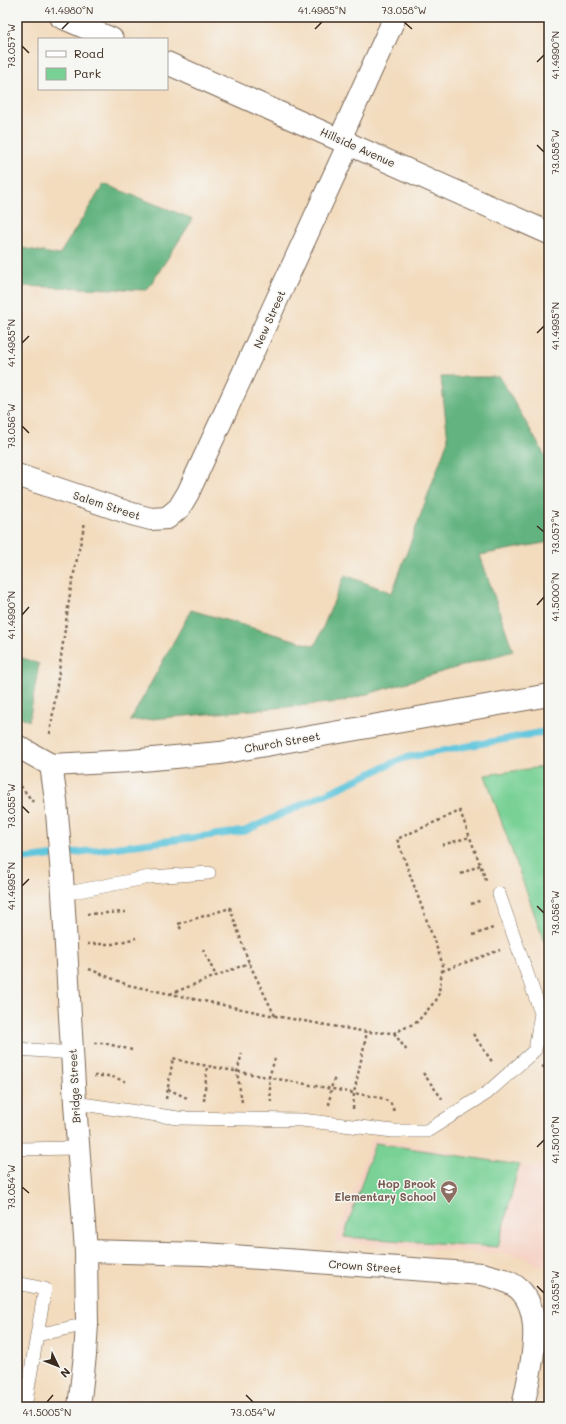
<svg xmlns="http://www.w3.org/2000/svg" width="566" height="1424" viewBox="0 0 566 1424" font-family="Mali,sans-serif">
<style>
.built{fill:#f6d2c4}
.green{fill:#79d196;stroke:#5a7e5a}
.forest{fill:#62b37f;stroke:#4e6e4e}
.lines{fill:none;stroke-linecap:round;stroke-linejoin:round}
.stream{stroke:#60c6dd;stroke-width:7}
.service-casing{stroke:#7b6856;stroke-width:14}
.minor-casing{stroke:#7b6856;stroke-width:24}
.secondary-casing{stroke:#7b6856;stroke-width:24}
.primary-casing{stroke:#7b6856;stroke-width:24}
.path{stroke:#7b6856;stroke-width:2.5;stroke-dasharray:3 3;stroke-linecap:butt}
.service{stroke:#fff;stroke-width:13}
.minor{stroke:#fff;stroke-width:22}
.secondary{stroke:#fff;stroke-width:22}
.primary{stroke:#fff;stroke-width:22}
.ticks{fill:none;stroke:#3b2a1e;stroke-width:1.5}
.labels{text-anchor:middle;dominant-baseline:central;stroke-width:3;stroke-linejoin:round;paint-order:stroke}
.street-label{font-size:11px;fill:#3b2a1e;stroke:#f6f6f2}
.education-label{font-size:11px;font-weight:bold;fill:#785e54;stroke:#f6f6f2;text-anchor:end}
.neatline{fill:none;stroke:#3b2a1e;stroke-width:1.5}
.ticks-label{font-size:10px;text-anchor:middle;fill:#3b2a1e}
</style>
<rect width="100%" height="100%" fill="#f6f6f2"/>
<filter id="ink" filterUnits="userSpaceOnUse"><feTurbulence type="fractalNoise" baseFrequency=".025" numOctaves="2"/><feDisplacementMap in="SourceGraphic" scale="8" xChannelSelector="R" yChannelSelector="G"/><feConvolveMatrix kernelMatrix="1 2 1 2 8 2 1 2 1" color-interpolation-filters="sRGB"/></filter>
<filter id="wash" filterUnits="userSpaceOnUse"><feTurbulence type="fractalNoise" baseFrequency=".012" numOctaves="4" result="noise"/><feDisplacementMap in="SourceGraphic" scale="16" xChannelSelector="R" yChannelSelector="G"/><feGaussianBlur stdDeviation="0.9" result="paint"/><feColorMatrix in="noise" values="0 0 0 0 0 0 0 0 0 0 0 0 0 0 0 0 0 1.4 0 .05"/><feComposite in="paint" operator="in"/></filter>
<g filter="url(#wash)">
<rect width="100%" height="100%" fill="#f3dbbd"/>
<path class="built" d="M373,1138L532,1167L549,1163V1270L542,1265L539,1267L531,1261L521,1256L509,1254L335,1242Z"/>
<path class="green" d="M549,766V955L485,775Z
M375,1143L519,1165L498,1247L344,1237Z"/>
<path class="forest" d="M104,184L193,219L147,290L17,286V247L59,255Z
M441,377H500L548,461H549V542L480,555L513,651L340,702L130,721L191,610L315,646L345,575L392,593L448,440Z
M17,656L39,664L29,721L17,715Z"/>
<g class="lines">
<path class="stream" d="M17,860L245,831L404,758L549,731"/>
</g>
</g>
<g filter="url(#ink)">
<g class="lines">
<g class="service-casing">
<path id="service" d="M63,894L150,877L209,873
M17,1049L73,1053
M75,1103L178,1118L302,1120L393,1131H427L487,1093L535,1050L541,1013L499,894
M17,1149L78,1148
M17,1283L45,1289L37,1335
M25,1407L37,1335L87,1324"/>
</g>
<g class="minor-casing">
<path id="minor" d="M61,17L112,39
M167,63L549,233
M340,139L395,17
M17,475L132,514L151,519L167,518L179,508L188,493L349,143
M86,1251L204,1254L482,1274C494,1277 509,1280 519,1289C547,1315 529,1374 523,1407"/>
</g>
<g class="secondary-casing">
<path id="secondary" d="M51,765L56,800L62,876L75,1103L86,1251L87,1324L85,1355L79,1407"/>
</g>
<g class="primary-casing">
<path id="primary" d="M17,746L51,765L130,761L220,753L549,695"/>
</g>
<path class="path" d="M50,734L71,587L85,522
M17,781L33,802
M442,845L470,837
M461,874L480,865
M471,904L482,900
M87,914L127,912
M181,929L178,924L230,908L249,963L275,1016
M473,935L493,928
M87,944H113L136,938
M203,949L216,976
M89,969L128,985L275,1016L367,1032L394,1033L417,1022L438,998L443,965L397,839L460,811L487,883
M442,971L500,950
M170,994L249,963
M394,1033L407,1051
M473,1034L493,1063
M94,1043H104L132,1050
M542,1066L549,1070
M423,1073L443,1100
M94,1076H110L127,1082
M168,1089L189,1099
M166,1099L173,1058L186,1062L381,1098L390,1102L395,1113
M204,1101L207,1066
M242,1102L237,1072L242,1053
M271,1102L269,1077L275,1059
M329,1105L331,1088L335,1077
M353,1109L354,1093L367,1032"/>
<use href="#service" class="service"/>
<use href="#minor" class="minor"/>
<use href="#secondary" class="secondary"/>
<use href="#primary" class="primary"/>
</g>
</g>
<path class="ticks" d="M404,22L412,29M62,29L69,22M315,29L322,22M22,46L29,53M537,62L544,55M537,145L544,152M537,333L544,326M22,343L29,336M22,426L29,433M537,526L544,532M537,605L544,597M22,615L29,607M22,806L29,813M22,886L29,879M537,906L544,913M537,1147L544,1140M22,1187L29,1193M537,1286L544,1293M246,1395L253,1402M47,1402L53,1395"/>
<defs>
<g id="school-pin" transform="scale(0.9)"><path d="M0 17L-7.5 6A9.5 9.5 0 1 1 7.5 6Z" fill="#8d6e63" stroke="#f6f6f2"/><path d="M0-5L7-2L0 1L-7-2ZM-4 1L0 2.5L4 1V4Q0 6-4 4Z" fill="#fff"/></g>
</defs>
<g fill-rule="evenodd">
<use href="#school-pin" x="449" y="1189"/>
</g>
<g class="labels">
<g class="street-label">
<text transform="translate(358 147) rotate(24)">Hillside Avenue</text>
<text transform="translate(269 319) rotate(-66)">New Street</text>
<text transform="translate(107 505) rotate(18)">Salem Street</text>
<text transform="translate(282 742) rotate(-10)">Church Street</text>
<text transform="translate(74 1086) rotate(-93)">Bridge Street</text>
<text transform="translate(365 1266) rotate(4)">Crown Street</text>
</g>
<g class="education-label">
<text x="436" y="1183">Hop Brook<tspan x="436" dy="13">Elementary School</tspan></text>
</g>
</g>
<rect width="566" height="1424" fill="none" stroke="#f6f6f2" stroke-width="44"/>
<rect x="38" y="38" width="130" height="52" fill="#f6f6f2" stroke="#aba49d"/>
<rect x="46" y="51" width="20" height="6" fill="#ffffff" stroke="#aba49d"/>
<text x="74" y="58" font-size="12" fill="#3b2a1e">Road</text>
<rect x="46" y="68" width="20" height="12" fill="#79d196" stroke="#aba49d"/>
<text x="74" y="78" font-size="12" fill="#3b2a1e">Park</text>
<g transform="translate(58 1366) rotate(133)" stroke="#f6f6f2" stroke-width="3" paint-order="stroke">
<path d="M0-3L7 15L0 10L-7 15Z" fill="#3b2a1e"/>
<text y="-6" font-size="11" font-weight="bold" text-anchor="middle" fill="#3b2a1e">N</text>
</g>
<rect x="22" y="22" width="522" height="1380" class="neatline"/>
<g class="ticks-label">
<text x="69" y="14">41.4980°N</text>
<text x="322" y="14">41.4985°N</text>
<text x="404" y="14">73.058°W</text>
<text transform="translate(11 46) rotate(-90)" y="4">73.057°W</text>
<text transform="translate(555 55) rotate(-90)" y="4">41.4990°N</text>
<text transform="translate(555 152) rotate(-90)" y="4">73.058°W</text>
<text transform="translate(555 326) rotate(-90)" y="4">41.4995°N</text>
<text transform="translate(11 343) rotate(-90)" y="4">41.4985°N</text>
<text transform="translate(11 426) rotate(-90)" y="4">73.056°W</text>
<text transform="translate(555 532) rotate(-90)" y="4">73.057°W</text>
<text transform="translate(555 597) rotate(-90)" y="4">41.5000°N</text>
<text transform="translate(11 615) rotate(-90)" y="4">41.4990°N</text>
<text transform="translate(11 806) rotate(-90)" y="4">73.055°W</text>
<text transform="translate(11 886) rotate(-90)" y="4">41.4995°N</text>
<text transform="translate(555 913) rotate(-90)" y="4">73.056°W</text>
<text transform="translate(555 1140) rotate(-90)" y="4">41.5010°N</text>
<text transform="translate(11 1187) rotate(-90)" y="4">73.054°W</text>
<text transform="translate(555 1293) rotate(-90)" y="4">73.055°W</text>
<text x="47" y="1416">41.5005°N</text>
<text x="253" y="1416">73.054°W</text>
</g>
</svg>
